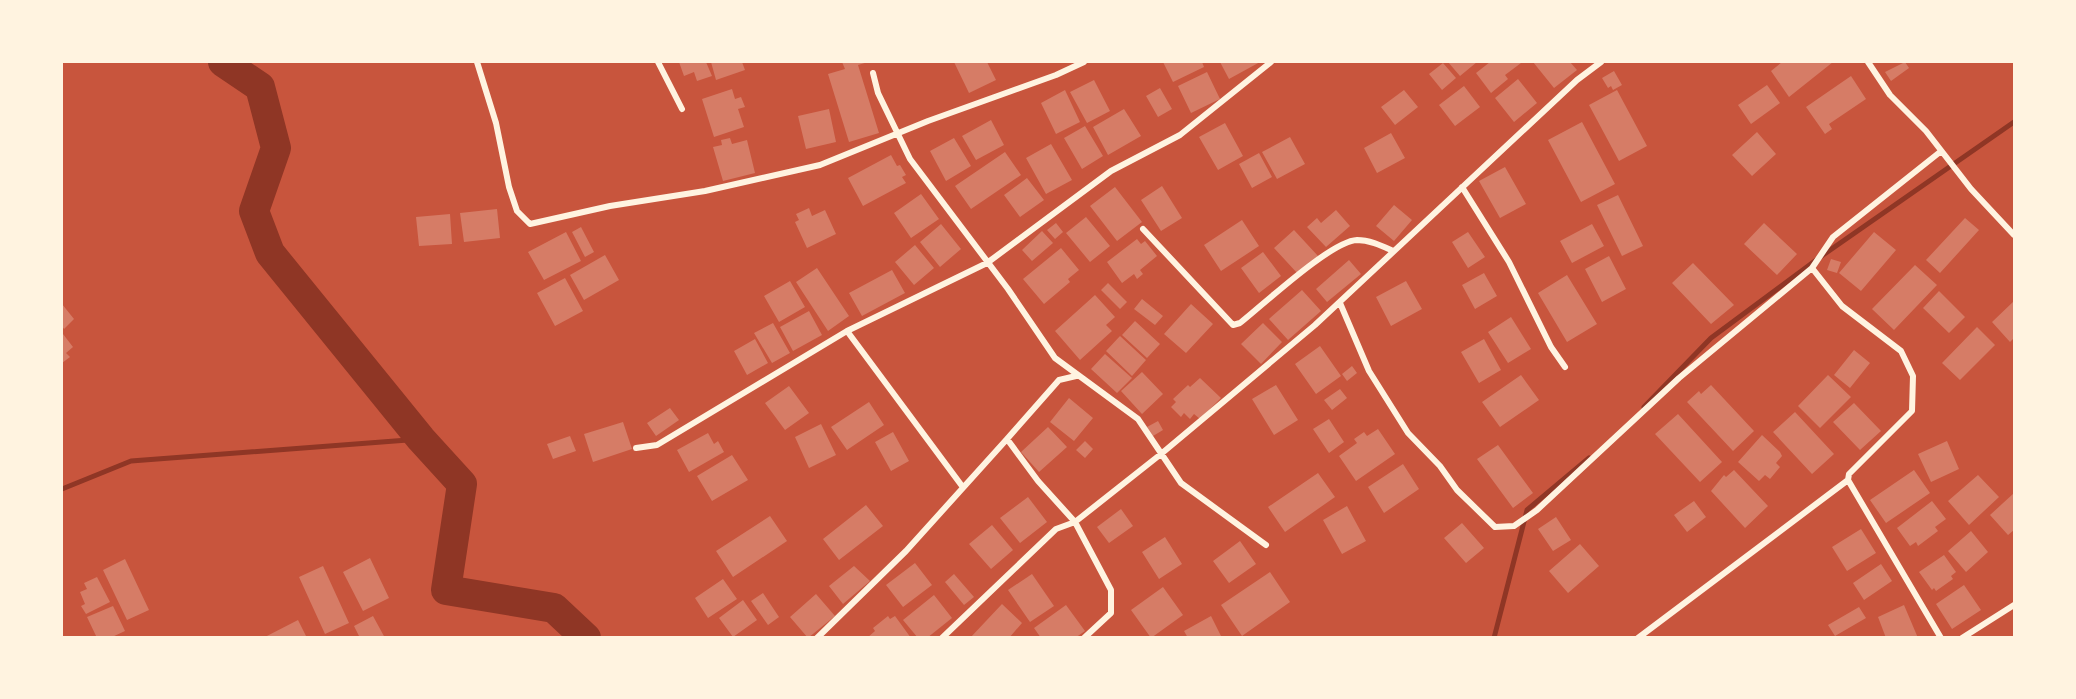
<svg xmlns="http://www.w3.org/2000/svg" width="2076" height="699" viewBox="0 0 2076 699" font-family="Montserrat,sans-serif">
<style>
.lines{fill:none;stroke-linecap:round;stroke-linejoin:round}
.stream{stroke:#8f3625;stroke-width:5}
.river{stroke:#8f3625;stroke-width:30}
.building{fill:#d67c66}
.minor{stroke:#fff3e0;stroke-width:6}
</style>
<rect width="100%" height="100%" fill="#c8553d"/>
<g class="lines">
<path class="stream" d="M1644,407L1711,338L1823,255L2014,122
M62,489L131,461L421,439
M1494,638L1527,510L1589,458"/>
<path class="river" d="M223,62L260,87L276,148L254,211L270,253L421,439L462,484L446,590L554,608L586,638"/>
</g>
<path class="building" d="M679,62H706L712,76L697,81L694,72L684,76Z
M711,62H742L745,70L716,80Z
M842,62H868L858,65L879,133L849,142L828,74L845,69Z
M954,62H987L996,80L969,93Z
M1163,62H1202L1204,67L1173,82Z
M1220,62H1260L1229,79Z
M1448,62H1477L1460,76Z
M1490,62L1521,63L1505,75L1508,79L1491,93L1476,73Z
M1533,62H1570L1577,70L1554,88Z
M1782,62H1833L1789,97L1771,71Z
M1905,62L1909,68L1891,81L1885,72Z
M1443,63L1456,78L1442,90L1429,74Z
M1614,71L1622,85L1613,90L1611,86L1608,88L1602,78Z
M1207,72L1220,99L1191,113L1178,86Z
M1851,76L1866,99L1829,124L1832,129L1825,134L1806,107Z
M1518,79L1537,103L1514,122L1495,98Z
M1094,80L1110,111L1087,123L1070,92Z
M1767,85L1780,103L1751,124L1738,105Z
M1464,86L1480,107L1455,126L1439,105Z
M1160,88L1172,109L1158,117L1146,96Z
M732,89L735,99L741,97L745,107L738,109L744,127L714,137L702,99Z
M1065,90L1080,122L1056,134L1041,103Z
M1404,90L1418,107L1395,125L1381,107Z
M1617,90L1647,146L1619,161L1589,105Z
M829,109L836,142L806,149L798,116Z
M1124,109L1141,136L1108,155L1093,127Z
M991,120L1004,145L976,160L962,136Z
M1582,122L1615,184L1581,202L1548,140Z
M1225,123L1243,156L1218,170L1199,137Z
M1085,126L1103,156L1082,169L1064,138Z
M1757,132L1776,154L1752,176L1732,155Z
M1391,133L1405,158L1377,173L1364,148Z
M1290,137L1305,164L1277,179L1262,152Z
M730,138L732,144L747,140L755,173L723,181L713,147L722,145L721,140Z
M954,138L971,166L946,181L930,151Z
M1051,144L1072,180L1046,194L1026,158Z
M1005,152L1021,175L971,209L955,186Z
M1259,153L1272,177L1252,188L1239,164Z
M891,155L897,166L900,165L906,175L902,177L906,183L863,206L848,178Z
M1505,167L1526,204L1500,218L1479,181Z
M1027,178L1044,200L1020,217L1004,195Z
M1162,186L1182,218L1161,231L1141,200Z
M1115,187L1142,222L1117,241L1090,206Z
M921,194L939,219L911,238L894,213Z
M1618,195L1643,246L1622,256L1597,205Z
M1394,205L1412,220L1394,241L1376,226Z
M809,208L812,216L825,210L836,234L807,248L795,222L799,220L796,214Z
M497,209L500,238L464,242L460,213Z
M1336,210L1350,226L1326,247L1307,227L1317,218L1321,223Z
M450,214L452,244L419,246L416,217Z
M1086,217L1110,246L1090,262L1066,233Z
M1965,218L1979,230L1940,273L1926,260Z
M1242,220L1259,246L1221,271L1204,245Z
M1056,223L1063,232L1055,239L1047,230Z
M1764,223L1797,254L1777,275L1744,244Z
M941,224L961,249L940,267L920,242Z
M1592,224L1604,246L1572,263L1560,241Z
M581,227L594,252L585,257L572,232Z
M1294,230L1318,256L1298,274L1274,248Z
M1042,231L1053,243L1032,261L1022,250Z
M566,232L581,261L544,280L528,252Z
M1468,232L1485,257L1468,268L1452,242Z
M1874,232L1896,250L1861,291L1839,273Z
M1137,239L1141,244L1145,241L1157,256L1140,270L1143,274L1137,279L1134,274L1122,283L1107,262Z
M915,245L934,268L914,285L895,262Z
M1061,248L1079,270L1068,279L1070,282L1044,304L1023,279Z
M1263,252L1281,276L1259,293L1241,268Z
M605,255L619,280L584,300L570,275Z
M1609,256L1626,289L1602,302L1585,269Z
M1831,259L1841,262L1837,273L1827,270Z
M1349,260L1361,274L1327,302L1316,289Z
M1693,263L1734,305L1711,324L1672,283Z
M1915,265L1937,285L1894,330L1872,309Z
M817,268L849,316L828,331L796,282Z
M892,270L905,293L862,316L849,293Z
M1484,273L1497,296L1475,309L1462,285Z
M1567,275L1597,324L1567,342L1538,293Z
M565,278L583,311L555,326L537,293Z
M790,281L805,307L779,322L764,296Z
M1406,281L1422,309L1391,326L1376,297Z
M1108,283L1127,302L1120,309L1101,290Z
M1302,290L1321,311L1288,340L1269,319Z
M1939,291L1965,317L1949,333L1923,308Z
M1095,295L1115,317L1106,325L1112,331L1080,360L1055,331Z
M1142,299L1163,316L1155,325L1134,309Z
M2014,301V338L2010,342L1992,322Z
M62,304L74,319L64,329L62,326Z
M1191,304L1213,324L1186,353L1164,334Z
M809,311L822,335L793,351L780,327Z
M1511,317L1531,349L1508,363L1488,332Z
M1135,321L1160,344L1147,358L1122,335Z
M773,323L790,353L772,363L754,333Z
M1263,323L1282,342L1261,364L1241,344Z
M1977,327L1995,345L1960,380L1942,363Z
M63,334L73,347L66,353L70,357L62,363Z
M1120,336L1146,360L1132,376L1106,351Z
M755,339L768,363L747,375L734,351Z
M1484,339L1501,370L1479,383L1461,352Z
M1320,346L1341,376L1316,394L1295,364Z
M1854,350L1870,363L1850,388L1834,375Z
M1105,354L1132,378L1117,393L1091,369Z
M1352,366L1357,373L1347,381L1342,374Z
M1142,372L1163,394L1142,414L1121,391Z
M1521,375L1539,400L1500,427L1482,402Z
M1828,375L1851,397L1820,428L1798,406Z
M1200,378L1221,398L1200,419L1194,414L1190,419L1184,413L1181,417L1171,407L1176,402L1173,399L1188,385L1190,387Z
M1276,385L1298,420L1274,435L1252,399Z
M1711,385L1754,431L1733,451L1687,402L1699,391L1701,394Z
M789,386L809,413L785,430L765,403Z
M1340,389L1347,398L1332,410L1324,400Z
M1069,398L1093,418L1074,441L1050,422Z
M869,402L884,425L847,450L831,427Z
M1854,403L1881,431L1860,450L1833,422Z
M670,408L679,420L656,436L647,423Z
M1795,412L1834,454L1812,474L1773,432Z
M1678,414L1722,462L1700,482L1655,434Z
M1329,419L1344,442L1329,453L1313,429Z
M1158,421L1163,430L1153,436L1147,427Z
M623,422L632,449L593,462L584,434Z
M821,424L836,455L809,468L795,437Z
M1048,427L1067,447L1039,472L1021,452Z
M1378,429L1395,454L1356,481L1339,456L1357,443L1354,439L1364,432L1367,436Z
M893,432L909,461L891,471L875,442Z
M708,433L714,444L718,441L724,452L689,472L677,450Z
M1762,435L1780,452L1782,456L1776,463L1780,467L1770,479L1765,475L1759,481L1738,462Z
M570,436L576,451L553,459L547,444Z
M1085,441L1093,449L1085,458L1076,450Z
M1947,441L1959,469L1931,482L1918,454Z
M1498,445L1533,493L1513,508L1477,459Z
M732,455L748,480L712,501L697,476Z
M1403,464L1419,489L1384,513L1368,487Z
M1734,470L1768,506L1745,528L1711,491L1724,475L1726,477Z
M1914,470L1930,493L1886,523L1870,500Z
M1318,473L1335,497L1285,532L1268,507Z
M1978,475L1999,497L1969,525L1948,501Z
M2014,493V530L2008,535L1990,515Z
M1028,497L1047,522L1020,543L1000,518Z
M1694,501L1706,517L1687,532L1674,515Z
M1932,501L1946,519L1935,527L1938,531L1918,546L1916,542L1910,546L1897,528Z
M866,505L883,526L839,560L823,539Z
M1347,506L1366,541L1342,554L1323,520Z
M1121,509L1133,526L1109,543L1097,527Z
M770,516L787,541L733,577L716,551Z
M1556,517L1571,540L1553,551L1538,529Z
M1462,523L1484,548L1466,563L1444,538Z
M992,525L1013,550L991,569L969,544Z
M1861,529L1876,553L1847,571L1832,547Z
M1971,531L1988,552L1966,572L1948,551Z
M1165,537L1182,564L1159,579L1142,552Z
M1240,541L1256,564L1229,583L1213,561Z
M1580,544L1599,566L1568,593L1549,571Z
M1944,555L1956,572L1951,576L1953,579L1936,591L1934,588L1932,590L1919,572Z
M370,558L389,598L363,611L343,572Z
M125,559L149,610L127,620L103,570Z
M915,563L932,585L903,607L886,585Z
M1881,564L1892,581L1864,600L1853,583Z
M323,566L349,623L325,634L299,577Z
M854,566L870,581L843,604L829,586Z
M1270,572L1290,602L1242,636L1221,605Z
M954,574L974,597L964,605L945,582Z
M1032,574L1054,606L1030,622L1008,590Z
M97,577L110,602L86,614L81,606L85,604L80,592L87,589L84,583Z
M723,579L737,599L708,618L695,598Z
M1964,585L1981,610L1952,629L1936,604Z
M1163,587L1183,615L1151,638L1131,610Z
M763,593L779,617L768,625L751,601Z
M816,594L835,616L808,638L790,617Z
M934,595L952,618L927,638H918L903,620Z
M743,600L757,620L733,637L719,618Z
M1002,604L1022,623L1009,638H970Z
M1066,605L1085,631L1075,638H1041L1034,628Z
M1904,605L1918,638H1886L1878,617Z
M113,606L125,631L110,638H97L87,617Z
M1859,607L1866,618L1835,636L1828,625Z
M373,616L385,638H360L354,626Z
M888,616L890,619L895,616L911,638H867L875,631L873,628Z
M1211,616L1222,638H1188L1184,631Z
M298,620L307,638H263Z"/>
<g class="lines">
<path class="minor" d="M477,62L496,123L509,187L517,211L530,224L610,206L705,191L820,165L928,121L1056,75L1084,62
M658,62L682,109
M1868,62L1890,95L1926,131L1971,189L2014,235
M873,73L878,93L910,159L1008,289L1055,358L1138,419L1181,483L1266,545
M1940,152L1833,237L1812,268L1842,306L1901,351L1913,376L1912,411L1849,474L1848,480L1941,638
M1462,187L1509,262L1551,347L1565,367
M1143,229L1233,325L1240,323C1263,305 1331,241 1357,240C1370,240 1382,246 1393,251
M1340,303L1369,371L1408,433L1440,466L1457,490L1495,527L1514,526L1537,510L1679,378L1812,268
M847,331L962,486
M1076,376L1059,380L1007,439L1038,481L1075,522L1111,590V613L1084,638
M636,448L657,445L847,331L987,263L1111,171L1180,135L1271,62
M817,638L906,551L1007,439
M942,638L1056,529L1075,522L1161,454L1315,325L1577,80L1601,62
M1638,638L1848,480
M1962,638L2014,605"/>
</g>
<rect width="2076" height="699" fill="none" stroke="#fff3e0" stroke-width="126"/>
</svg>
